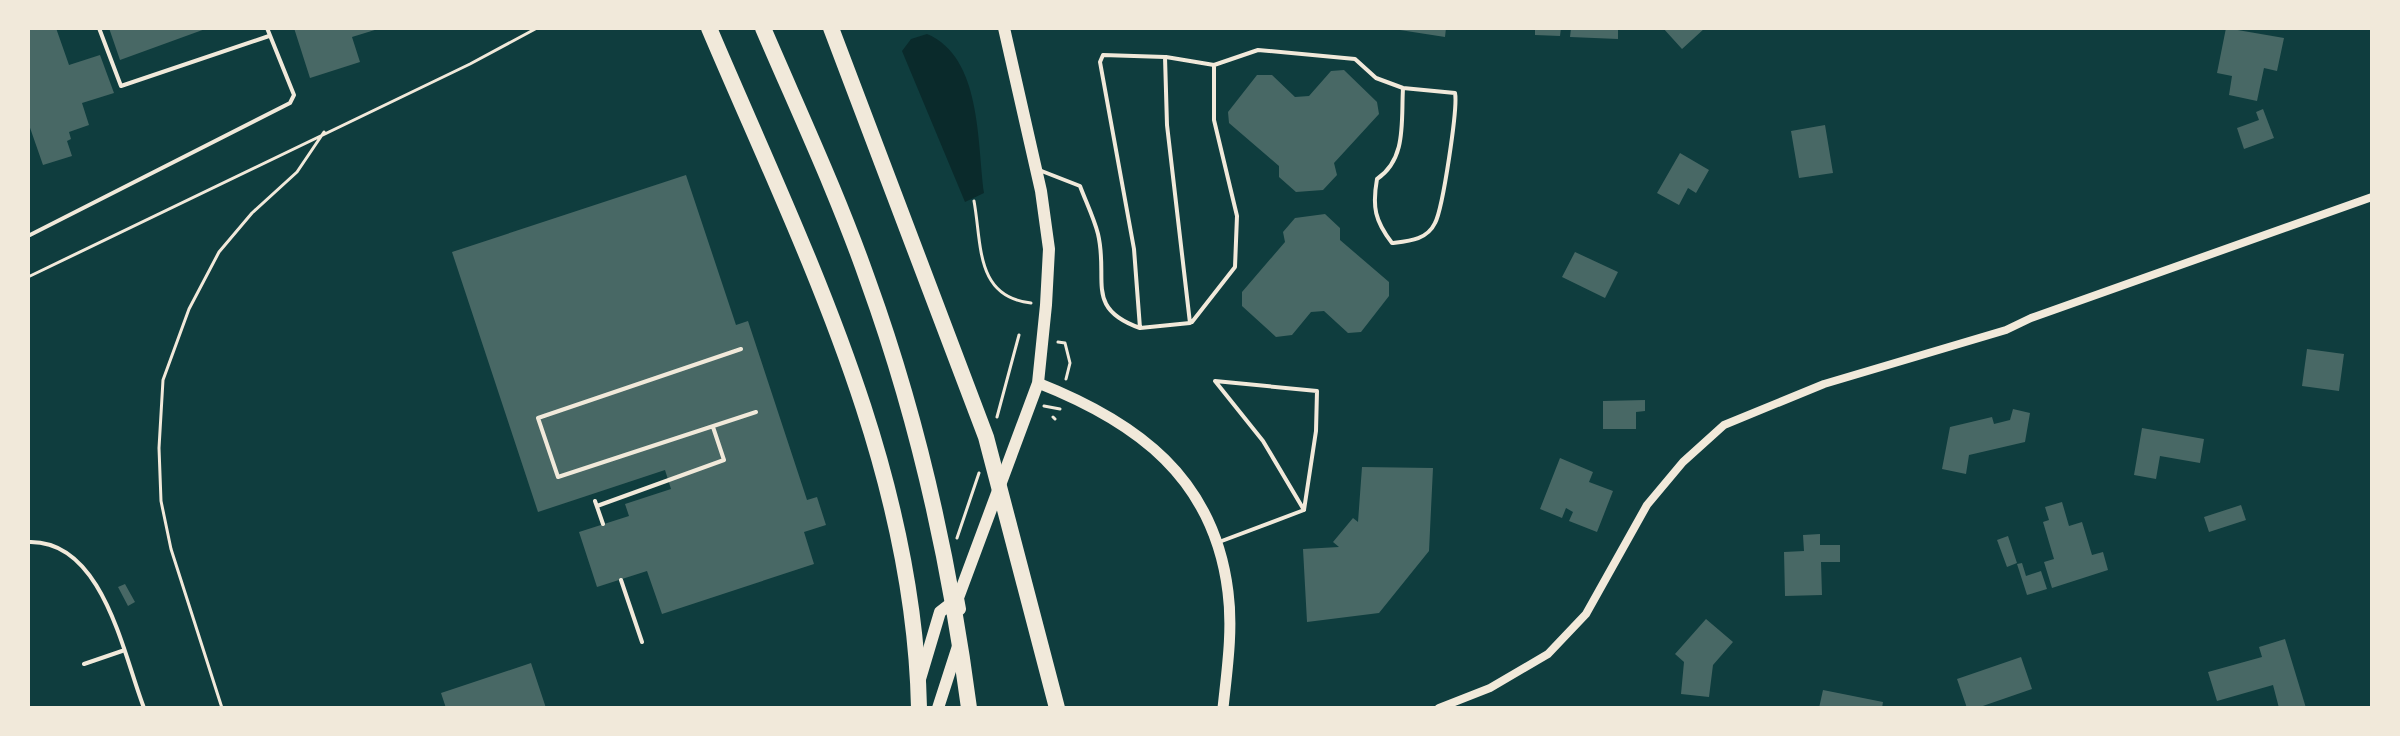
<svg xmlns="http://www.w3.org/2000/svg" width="2400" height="736" viewBox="0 0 2400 736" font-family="'Open Sans',sans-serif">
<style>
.water{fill:#0a2a2b}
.building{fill:#486865}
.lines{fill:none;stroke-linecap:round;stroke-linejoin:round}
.path{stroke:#f1e9da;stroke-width:3}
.service{stroke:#f1e9da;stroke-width:4}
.minor{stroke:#f1e9da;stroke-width:8}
.tertiary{stroke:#f1e9da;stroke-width:11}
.secondary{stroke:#f1e9da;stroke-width:12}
.motorway{stroke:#f1e9da;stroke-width:16}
</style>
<rect width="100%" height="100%" fill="#0f3d3e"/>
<path class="water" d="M927,34C982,57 977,143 984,193L965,202L902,51L911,39Z"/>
<path class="building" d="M28,28H56L69,65L100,55L114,93L82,103L89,125L69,132L71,139L67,141L72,156L43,165L28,122Z
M109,28H208L120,60Z
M294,28H378V29L352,37L360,62L310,78Z
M1387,28H1446L1445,37Z
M1535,28H1561L1560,36L1535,35Z
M1571,28H1618V39L1570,37Z
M1663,28H1705L1682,49Z
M2226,28L2284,38L2277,71L2264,68L2257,101L2229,95L2232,76L2217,73Z
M1344,70L1377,102L1379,114L1334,163L1337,175L1323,190L1296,192L1279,177V166L1229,123L1228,112L1257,75H1272L1295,97L1309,96L1331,71Z
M2263,109L2274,138L2244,149L2237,128L2259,120L2256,112Z
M1825,125L1833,173L1799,178L1791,131Z
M1680,153L1709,170L1696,193L1688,188L1679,205L1657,193Z
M686,175L736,325L748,321L807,500L817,497L826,525L804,532L814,564L662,614L647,571L597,587L579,532L629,516L625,504L671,489L665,470L538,512L452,252Z
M1325,214L1340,228V240L1389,282V296L1361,332L1348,333L1324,311L1311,312L1292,335L1276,337L1242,306V292L1285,242L1283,232L1295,218Z
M1575,252L1618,272L1605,298L1562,277Z
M2307,349L2344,354L2339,391L2302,386Z
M1645,400V411L1636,412V429H1603V401Z
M2013,409L2030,413L2025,442L1969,455L1966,474L1942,469L1950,427L1992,417L1994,424L2010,420Z
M2142,428L2204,439L2200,463L2160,456L2156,479L2134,475Z
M1560,458L1593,472L1589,482L1613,491L1597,532L1569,521L1573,512L1566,508L1562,518L1540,509Z
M1362,467L1433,468L1429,551L1379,613L1307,622L1303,549L1339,547L1333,542L1353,518L1358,522Z
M2062,502L2069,526L2082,522L2092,555L2103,552L2108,570L2052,588L2044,562L2054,559L2043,522L2049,520L2045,507Z
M2241,505L2246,520L2209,532L2204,517Z
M1820,534V545H1840V562H1821L1822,595L1785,596L1784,552L1804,551L1803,535Z
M2008,536L2017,563L2007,567L1997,540Z
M2022,563L2026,576L2041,571L2047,589L2027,595L2017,564Z
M125,584L135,602L128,606L118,587Z
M1706,619L1733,642L1713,665L1709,697L1681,694L1684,662L1675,654Z
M2285,639L2306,708H2279L2273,685L2217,701L2208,672L2262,657L2259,647Z
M2021,657L2032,689L1977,708H1967L1957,679Z
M531,663L546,708H446L441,693Z
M1823,690L1883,702L1882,708H1819Z"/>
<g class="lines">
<path class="path" d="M974,201C982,244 975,297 1031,303
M28,277L470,64L537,28
M1058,342L1065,343L1070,363L1066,379
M1044,406L1060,409
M997,417L1019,335
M1053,417L1055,419
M957,538L979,473
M222,708L171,549L161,501L159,448L163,380L189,309L219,252L252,213L297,172L324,132"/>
<path class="service" d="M99,28L121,86L269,36
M1166,57L1214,65V120L1237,216L1235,267L1192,322
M1214,65L1258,50L1355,59L1376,78L1403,88L1455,93C1458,107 1443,208 1435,223C1427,240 1409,241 1392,243C1375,221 1372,207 1377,179C1407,159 1401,121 1403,88
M1039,170L1080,186C1086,202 1094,218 1098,234C1109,280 1084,308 1140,328L1134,249L1100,62L1103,55L1165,57L1167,125L1190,323L1140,328
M28,236L290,103L294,95L267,28
M741,349L538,418L558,477L756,412
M595,501L603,524
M597,506L724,460L713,427
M28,542C103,539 123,654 144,708
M1219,542L1304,510L1316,431L1317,391L1215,381L1263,441L1304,510
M621,580L642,642
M84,664L122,651"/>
<path class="minor" d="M1439,708L1490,688L1548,654L1586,614L1647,505L1683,462L1724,425L1824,384L2006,330L2031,318L2372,197"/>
<path class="tertiary" d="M1038,383C1137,422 1214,478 1228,592C1233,630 1227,670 1223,708"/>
<path class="secondary" d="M960,609L958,598L1038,383L1046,305L1049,249L1041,191L1004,28
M920,679L940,612L958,598
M938,708L958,646"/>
<path class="motorway" d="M709,28C802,247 914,465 919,708
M763,28C799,112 838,195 868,281C918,419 950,563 969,708
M831,28L986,437L1057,708"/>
</g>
<rect width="2400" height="736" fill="none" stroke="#f1e9da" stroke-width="60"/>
</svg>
